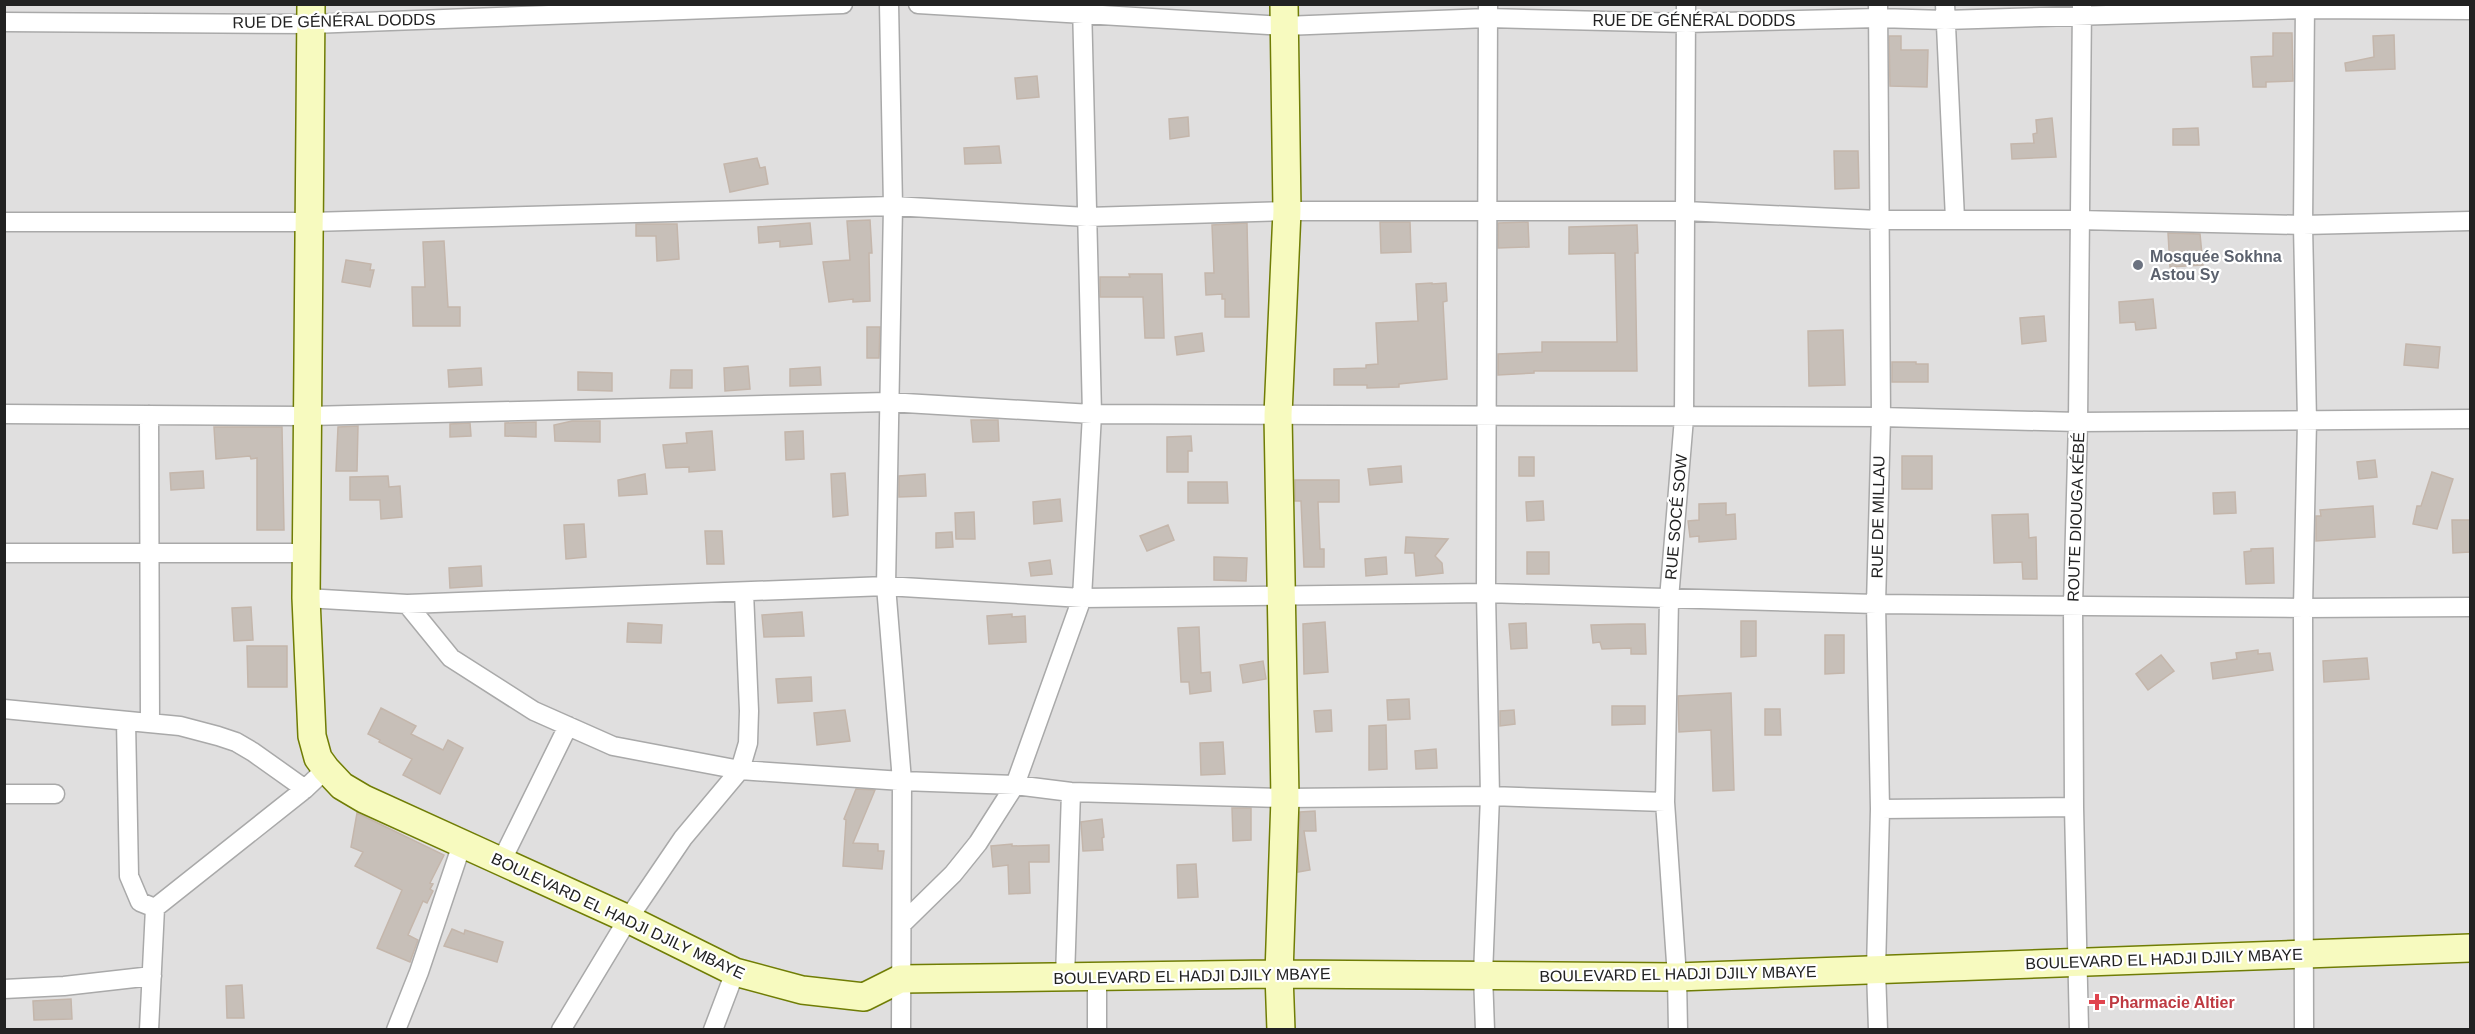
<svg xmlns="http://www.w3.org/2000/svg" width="2475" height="1034" viewBox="0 0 2475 1034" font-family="Helvetica,sans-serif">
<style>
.residential{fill:#e0dfdf}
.building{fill:#c7bfb8;stroke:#c4b6ab;stroke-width:1.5}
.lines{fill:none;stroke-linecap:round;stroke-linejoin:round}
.street-casing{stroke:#a9a9a9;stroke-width:21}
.secondary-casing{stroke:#707d05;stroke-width:30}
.street{stroke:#fff;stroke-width:18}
.secondary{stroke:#f7fabf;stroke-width:27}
.worship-dot{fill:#6b7280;stroke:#fff;stroke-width:2}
.health-dot{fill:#e0444e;stroke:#fff;stroke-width:2}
.labels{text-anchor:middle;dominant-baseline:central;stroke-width:4.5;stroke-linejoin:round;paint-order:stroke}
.street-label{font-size:16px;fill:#222;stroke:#fff}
.worship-label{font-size:16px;font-weight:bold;fill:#5b616d;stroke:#fff;text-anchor:start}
.health-label{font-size:16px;font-weight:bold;fill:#be3a42;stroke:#fff;text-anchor:start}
</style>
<rect width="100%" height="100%" fill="#f2efe9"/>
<path class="residential" d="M5,5H2470V1029H5Z"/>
<path class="building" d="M2273,33H2292L2293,81L2266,82V87H2253L2251,57L2273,56Z
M2394,35L2395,69L2346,71L2345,63L2374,57L2373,36Z
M1889,36H1901V50H1928L1927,87L1890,86Z
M1037,76L1039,97L1017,99L1015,78Z
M1188,117L1189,136L1170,139L1169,119Z
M2052,118L2056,157L2012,159L2011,144L2034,143L2033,134L2037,133L2036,120Z
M2198,128L2199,145H2173V129Z
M999,146L1001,163L965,164L964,148Z
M1834,151H1858L1859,188L1835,189Z
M757,158L760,168L765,167L768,184L730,192L724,164Z
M870,220L872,253H869L870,301L853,302V299L829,302L823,262L850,260L847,221Z
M1380,222H1410L1411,252L1381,253Z
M1528,222L1529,247L1498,248V223Z
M810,223L812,244L780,247V241L759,243L758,227Z
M1247,223L1249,317H1225V299H1222V294L1206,295L1205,273H1214L1212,225Z
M636,224H677L679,259L657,261L656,236H636Z
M1637,225L1638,253H1635L1637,371H1534V373L1498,375V354L1542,352V342H1617L1615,253L1569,254V227Z
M2168,233L2200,234L2203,265L2170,267Z
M444,241L448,307H460V326H413L412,287H425L423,242Z
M346,260L371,264L370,270H374L370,287L342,282Z
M1129,274H1162L1164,338H1145L1143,297H1100V277H1130Z
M1432,283V284L1446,283L1447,301L1443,302L1447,379L1399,384V387L1367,388V385H1334V369L1366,368V365L1378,364L1376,323L1418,321L1416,284Z
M2153,299L2156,328L2136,330L2135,322L2120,323L2119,302Z
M2044,316L2046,341L2022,344L2020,318Z
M867,327H880L879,358H867Z
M1843,330L1845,385L1809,386L1808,331Z
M1202,333L1204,351L1177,355L1175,337Z
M2406,344L2440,347L2438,368L2404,365Z
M1892,362H1916V364H1928V382H1892Z
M748,366L750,389L725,391L724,368Z
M820,367L821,385L790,386V369Z
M481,368L482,385L449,387L448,370Z
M671,370H692V388H670Z
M578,372L612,373V391L578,390Z
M971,420H998L999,441L973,442Z
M572,421H600V442L555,441L554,425Z
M536,422V437L505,436V423Z
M470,423L471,436L450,437V424Z
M358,426L357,471H336L338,427Z
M214,427H282L284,530H257V458L251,459L250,456L216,459Z
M712,431L715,470L689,472V467L666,468L663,445L687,443L686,433Z
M803,431L804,459L786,460L785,432Z
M1191,436L1192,451H1188V472H1167V437Z
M1902,456H1932V489H1902Z
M1519,457H1534V476H1519Z
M2375,460L2377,477L2359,479L2357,462Z
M1401,466L1402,482L1370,485L1368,469Z
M203,471L204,488L171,490L170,473Z
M2432,472L2453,479L2437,529L2413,524L2417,506H2421Z
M845,473L848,515L833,517L831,474Z
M645,474L647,494L619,496L618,480Z
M925,474L926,496L899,497V476Z
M388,476L389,487L400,486L402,517L381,519L380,500H350V477Z
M1295,480H1339V502H1318L1320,549H1324V567H1304L1301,501H1295Z
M1188,482H1227L1228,503H1188Z
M2235,492L2236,513L2214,514L2213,493Z
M1060,499L1062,521L1034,524L1033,502Z
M1543,501L1544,520L1527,521L1526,502Z
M1726,503V515L1735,514L1736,539L1699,542V536L1690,537L1688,521L1699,520V504Z
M2373,506L2375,537L2316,541V516H2321L2320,510Z
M974,512L975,539H956L955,513Z
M2028,514L2029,538L2036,537L2037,579H2023L2022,562L1994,563L1992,515Z
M2452,520H2470V552L2453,553Z
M584,524L586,557L566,559L564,525Z
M1168,525L1174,540L1147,551L1140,536Z
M705,531H722L724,564H707Z
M952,532L953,547L936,548V533Z
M1406,537L1448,539L1435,556L1442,563L1443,573L1416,576L1414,553H1405Z
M2273,548L2274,583L2246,584L2244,552L2251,551V549Z
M1527,552H1549V574H1527Z
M1214,557L1247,558L1246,581L1214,580Z
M1386,557L1387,574L1366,576L1365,559Z
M1050,560L1052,574L1031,576L1029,563Z
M481,566L482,586L450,588L449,568Z
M251,607L253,640L234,641L232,608Z
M802,612L804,636L764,637L762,615Z
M1012,614V617L1025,616L1026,642L989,644L987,616Z
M1741,621H1756V656L1741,657Z
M1325,622L1328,672L1304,674L1303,624Z
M628,623L662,625L661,643L627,642Z
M1526,623L1527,648L1511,649L1509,624Z
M1629,624H1645L1646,654H1631V648L1602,649L1600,642L1593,643L1591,625Z
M1199,627L1201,673L1210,672L1211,691L1190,694L1189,682H1181L1178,628Z
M1825,635H1844V673L1825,674Z
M247,646H287V687H248Z
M2258,650V654L2270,653L2273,670L2213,679L2211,663L2237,659L2236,653Z
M2161,655L2174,671L2148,690L2136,674Z
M2367,658L2369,679L2324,682L2323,661Z
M1263,661L1266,679L1243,683L1240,665Z
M811,677L812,701L778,703L776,679Z
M1731,693L1734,790L1713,791L1711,730L1679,732L1678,696Z
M1409,699L1410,719L1388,720L1387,700Z
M1612,706H1645V724L1612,725Z
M381,708L416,726L411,734L443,750L448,740L463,748L440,794L403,775L412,759L379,742L380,740L368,734Z
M1765,709H1780L1781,735H1765Z
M845,710L850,741L817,745L814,713Z
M1331,710L1332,731L1316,732L1314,711Z
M1514,710L1515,724L1500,726V711Z
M1386,725L1387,769L1369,770V726Z
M1223,742L1225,774L1201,775L1200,743Z
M1436,749L1437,768L1416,769L1415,751Z
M856,789L875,790L853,843L878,844V851H884L882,869L843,866L846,820L844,819Z
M1232,808H1251V840L1233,841Z
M1315,811L1316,831H1304L1310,870L1298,872L1300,812Z
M357,813L444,855L430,883L433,884L430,889L433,891L427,903L423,901L408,935L418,940L410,962L377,948L402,890L355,866L363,852L351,847Z
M1102,819L1104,837L1102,838L1103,850L1083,851L1081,822Z
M1012,844V846L1049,845V862H1029L1030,893L1009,894L1008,865L993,867L991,846Z
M1196,864L1198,897L1178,898L1177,865Z
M452,929L464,934L465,930L503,942L497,962L444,946Z
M242,985L244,1018H227L226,986Z
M71,999L72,1019L34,1020L33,1001Z"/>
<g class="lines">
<g class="street-casing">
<path id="street" d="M889,4L893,206L886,586L902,781L901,1030
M918,4L1284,26L1488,18L1686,23L1878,18L1945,20L2305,9L2470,10
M1945,4L1955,219
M4,22L311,24L843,4
M4,222H310L893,206L1087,217L1287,211H1685L1878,220H2079L2303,225L2470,221
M4,414L308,416L888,402L1092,414L1881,417L2078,422L2470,419
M149,415L150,723
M4,553H307
M306,598L407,604L886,586L1082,598L1486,593L1876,604L2303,608L2470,607
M407,604L451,658L534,711L613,746L740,770L902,781L1015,785L1071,792L1285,798L1490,796L1665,802
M4,709L180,726L218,736L236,742L253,752L305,789
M126,721L129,876L140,902L155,908
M4,794H55
M1880,809L2074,807
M501,862L568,726
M902,924L953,874L978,843L1015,785L1082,598L1092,414L1082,4
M1097,977V1030
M1065,978L1071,792
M4,989L64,986L152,976
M149,1030L155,908L305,789L326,769
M396,1030L419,972L462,844
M561,1030L628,919L683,838L740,770L748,743L749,711L744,592
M713,1030L735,972
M1485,1030L1483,975L1490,796L1486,593L1488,4
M1678,1030L1677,977L1665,802L1669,599L1684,418L1686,4
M1878,1030L1876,970L1880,809L1876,604L1881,417L1878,4
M2079,1030L2074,807L2073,605L2078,422L2082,4
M2304,1030L2303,608L2307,421L2303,225L2305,4"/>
</g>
<g class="secondary-casing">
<path id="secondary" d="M311,4L306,598L312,736L318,758L326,769L342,786L364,799L628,919L735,972L802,990L864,997L900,979L1279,974L1677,977L2470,948
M1281,1030L1279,974L1285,798L1278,415L1287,211L1284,4"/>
</g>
<use href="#street" class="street"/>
<use href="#secondary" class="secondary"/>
</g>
<circle class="worship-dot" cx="2138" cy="265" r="6"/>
<path class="health-dot" d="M2094 993h6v6h6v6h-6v6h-6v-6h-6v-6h6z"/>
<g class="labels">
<g class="street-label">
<text x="1694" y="20">RUE DE GÉNÉRAL DODDS</text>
<text transform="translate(334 21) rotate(-1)">RUE DE GÉNÉRAL DODDS</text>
<text transform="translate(1676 517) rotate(-85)">RUE SOCÉ SOW</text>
<text transform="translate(1878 517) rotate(-89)">RUE DE MILLAU</text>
<text transform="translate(2076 517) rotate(-88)">ROUTE DIOUGA KÉBÉ</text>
<text transform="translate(618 916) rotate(25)">BOULEVARD EL HADJI DJILY MBAYE</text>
<text transform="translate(2164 959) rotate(-2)">BOULEVARD EL HADJI DJILY MBAYE</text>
<text transform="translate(1678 974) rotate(-1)">BOULEVARD EL HADJI DJILY MBAYE</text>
<text transform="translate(1192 976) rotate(-1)">BOULEVARD EL HADJI DJILY MBAYE</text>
</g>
<g class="worship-label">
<text x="2150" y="256">Mosquée Sokhna<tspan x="2150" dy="18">Astou Sy</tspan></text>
</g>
<g class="health-label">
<text x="2109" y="1002">Pharmacie Altier</text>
</g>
</g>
<rect width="2475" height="1034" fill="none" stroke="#222222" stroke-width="12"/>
</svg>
